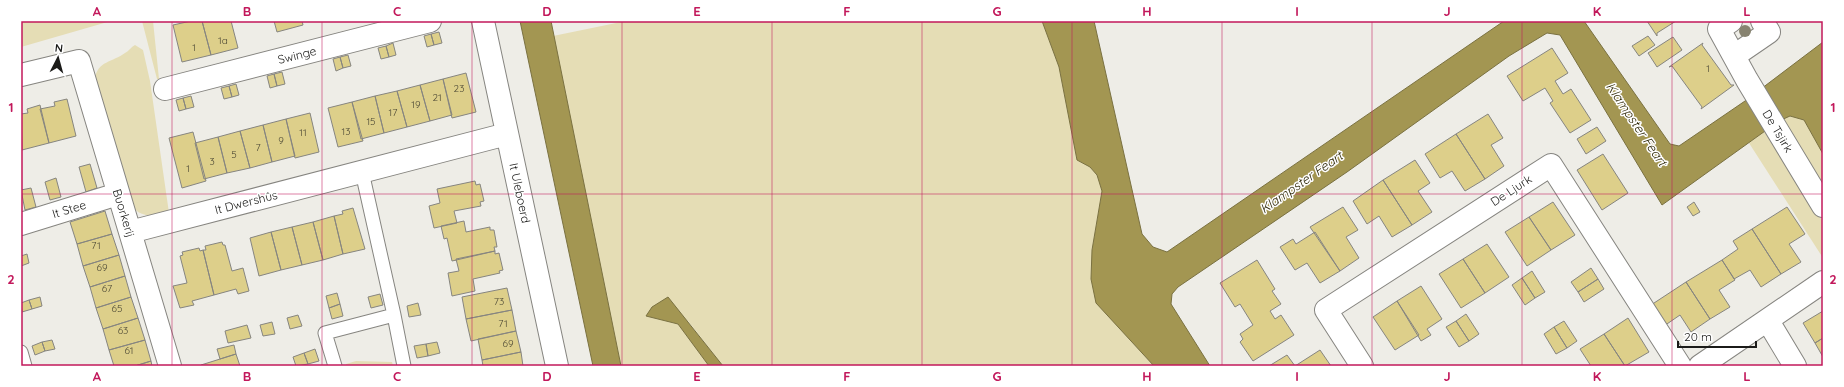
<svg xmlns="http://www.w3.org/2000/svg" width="1844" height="387" viewBox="0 0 1844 387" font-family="Quicksand,sans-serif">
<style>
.green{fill:#e5ddb5}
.water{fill:#a39652;stroke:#7a7141}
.building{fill:#ddcf8a;stroke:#868580}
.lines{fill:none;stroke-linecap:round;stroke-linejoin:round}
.lane-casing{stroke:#868580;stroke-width:15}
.street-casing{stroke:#868580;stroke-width:24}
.lane{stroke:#fff;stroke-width:13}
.street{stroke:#fff;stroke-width:22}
.tree{fill:#878370}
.grid{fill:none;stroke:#c2185b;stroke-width:1;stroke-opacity:0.55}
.labels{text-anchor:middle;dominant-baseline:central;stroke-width:3;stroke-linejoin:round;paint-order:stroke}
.number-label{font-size:10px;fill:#4c4835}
.street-label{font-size:12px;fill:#1b1b19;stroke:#fff}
.water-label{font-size:13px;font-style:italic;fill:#312b0b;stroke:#fff}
.neatline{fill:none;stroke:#c2185b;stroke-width:1.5}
.grid-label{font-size:13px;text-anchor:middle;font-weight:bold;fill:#c2185b}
</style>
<rect width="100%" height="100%" fill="#eeede7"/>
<path class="green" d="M21,21H111L21,47Z
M142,21H153L159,79H157Z
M626,21H1042L1059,67L1077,160L1090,167L1097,175L1102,191L1092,250L1128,338L1154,366H723L688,321L646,316L678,324L709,366H621L553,36Z
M135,45L143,50L150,81L169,213C156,215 142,219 133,207L95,79C97,61 113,62 125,53C129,51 131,47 135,45Z
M1790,116L1804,120L1823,154V190L1782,119Z
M1766,130L1774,140L1823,222V258L1749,143Z
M356,361L392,362L393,366H346V364Z"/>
<path class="water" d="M520,21H551L621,366H593Z
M1042,21H1094L1142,234L1153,247L1167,252L1504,21H1584L1670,144L1679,146L1745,101L1823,42V154L1804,120L1790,116L1779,121L1662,205L1560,35L1547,33L1509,56L1347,172L1178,287L1172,294L1171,304L1210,366H1154L1096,303L1091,279L1092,250L1102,191L1097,175L1090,167L1077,160L1059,67Z
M668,297L723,366H709L678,324L646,316L652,307Z"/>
<path class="building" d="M191,21H202L211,55L182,62L173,25Z
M202,21H231L238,48L211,55Z
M274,21H302L303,25L277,32Z
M1647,21H1676L1657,33V36Z
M439,32L442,43L434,45L431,34Z
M431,34L434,45L427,47L424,36Z
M1648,36L1655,45L1639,56L1632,46Z
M1673,37L1682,50L1657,67L1648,53Z
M393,43L396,55L389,57L386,46Z
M1703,43L1702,45L1731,85H1734L1701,109L1702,107L1672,66L1669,67Z
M386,46L389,57L381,59L378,48Z
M1552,48L1568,73L1555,81L1563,94L1571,89L1591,120L1570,133L1550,103L1553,101L1545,88L1523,101L1507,76Z
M348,55L351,66L343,68L340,57Z
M340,57L343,68L336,71L333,59Z
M282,72L285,84L277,86L274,74Z
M466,73L476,112L452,118L443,79Z
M274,74L277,86L270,88L267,76Z
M443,79L452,115L430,121L420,85Z
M236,84L239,95L232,97L229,86Z
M420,85L430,121L407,127L397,91Z
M229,86L232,97L224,99L221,88Z
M397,91L407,127L384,133L375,96Z
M191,96L194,107L186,109L183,98Z
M375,96L384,133L361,139L352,102Z
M183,98L186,109L179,111L176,100Z
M67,99L76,136L49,143L40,109L55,106L54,102Z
M352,102L363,141L338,147L328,108Z
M40,105L49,143L22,150L21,114L28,113L27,109Z
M310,113L319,152L295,158L286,119Z
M1488,114L1503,138L1491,145L1504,166L1485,179L1456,134Z
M286,119L295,156L272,162L263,125Z
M263,125L272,162L250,168L240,131Z
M1597,127L1606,141L1586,154L1577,139Z
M240,131L250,168L227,173L218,137Z
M193,132L206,181L182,188L169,138Z
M1456,134L1485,179L1465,191L1452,171L1440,178L1425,154Z
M218,137L227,173L204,179L195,143Z
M1603,154L1628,193L1602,210L1577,170Z
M1415,160L1430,183L1418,191L1432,212L1412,225L1383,180Z
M90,164L97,188L86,192L79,167Z
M56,178L61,197L50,200L45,182Z
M1383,180L1412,225L1392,237L1379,216L1367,224L1353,201Z
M475,181L476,185L480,184L484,201L480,202L481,206L454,211L457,223L434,228L429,206L440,203L437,189Z
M31,188L36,207L25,210L21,190Z
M1553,202L1575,235L1551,250L1529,217Z
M1694,202L1700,212L1693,216L1687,207Z
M1343,207L1358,230L1346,237L1359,258L1340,271L1310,227Z
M1787,207L1805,234L1789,244L1801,262L1781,274L1752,229Z
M353,208L365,249L343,254L334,216L343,214L342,211Z
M105,211L112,234L77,244L70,222Z
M334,216L343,254L323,260L313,222Z
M1529,217L1551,250L1527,266L1505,232Z
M464,221L466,232L490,227V230H494L497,247H494L495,251L452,261L447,238L444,239L441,226Z
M313,222L323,260L302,265L292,227Z
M292,227L302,265L281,270L271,232Z
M1752,229L1781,274L1761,287L1750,270L1734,279L1722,260L1738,249L1733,241Z
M271,232L281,270L259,276L250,238Z
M1315,232L1340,271L1320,283L1307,263L1295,270L1280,247L1293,239L1296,244Z
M112,234L119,255L83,266L77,244Z
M222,242L223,245H225L232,271L243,268L249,291L238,294L236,289L214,295L203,250H206L205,246Z
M1487,244L1509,277L1485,293L1463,259Z
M199,248L200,251L203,250L214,295L192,301L194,305L180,308L173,286L187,283L180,256L183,255L182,252Z
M495,251V254L499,253L503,270L499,271L500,273L473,279L475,291L452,296L448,273L459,271L456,259Z
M27,254L29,263L21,266V256Z
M119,255L125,276L90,287L83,266Z
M1463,259L1485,293L1461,308L1439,274Z
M1257,260L1275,289L1272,291L1281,304L1270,311L1275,319L1281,315L1294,335L1253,361L1240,342L1243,339L1240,334L1253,325L1240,304L1235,307L1220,283Z
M1722,260L1735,280L1719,290L1730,307L1710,319L1686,282Z
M1591,268L1598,279L1578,292L1571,282Z
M1532,271L1545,292L1535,298L1522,278Z
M125,276L131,297L96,308L90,287Z
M1522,278L1535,298L1525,305L1512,285Z
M1598,279L1604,289L1584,302L1578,292Z
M1686,282L1710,319L1691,332L1680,315L1664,326L1651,305Z
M1421,286L1442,319L1427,329L1431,335L1421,341L1397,301Z
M507,288L512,310L466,319L462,297Z
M337,293L340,304L329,308L326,296Z
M380,294L383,305L371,308L368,297Z
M40,297L42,306L32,309L29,300Z
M131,297L138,318L103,329L96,308Z
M29,300L32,309L22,312L21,303Z
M1397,301L1419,335L1395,350L1373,317Z
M418,303L421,315L409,317L407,306Z
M340,304L343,316L332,319L329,308Z
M512,310L516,331L471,341L466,319Z
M1823,311V338L1815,343L1803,323Z
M1466,314L1479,334L1469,341L1456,321Z
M298,315L302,326L290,329L287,318Z
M138,318L145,340L109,350L103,329Z
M1628,318L1649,352L1625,366L1604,334Z
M1456,321L1469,341L1459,347L1446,327Z
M1564,321L1577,341L1567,348L1554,327Z
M272,322L275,334L263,336L260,325Z
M247,325L251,338L228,343L225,331Z
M1554,327L1567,348L1556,354L1544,334Z
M516,331L521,352L482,360L478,339Z
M1604,334L1625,366H1591L1580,349Z
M1823,338V357L1815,343Z
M52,340L55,349L45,351L42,342Z
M145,340L151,361L135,366H114L109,350Z
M42,342L45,351L35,355L32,346Z
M437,342L440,353L428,356L426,344Z
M426,344L428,356L417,358L414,346Z
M234,345L236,354L220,359L217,349Z
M315,349L319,361L308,364L304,353Z
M1320,350L1331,366H1269L1287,355L1295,366Z
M521,352L523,366H483L482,360Z
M304,353L308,364L296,366L293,357Z
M236,354L240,366H201V365Z
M151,361L152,366H135Z"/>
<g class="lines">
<g class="lane-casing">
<path id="lane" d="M394,315L404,366
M21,352L25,366
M335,366L325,333L394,315L362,172"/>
</g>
<g class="street-casing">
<path id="street" d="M483,21L557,366
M1731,21L1719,29L1747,80L1823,206
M1734,56L1769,32L1762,21
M21,75L79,61L170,366
M165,89L430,21
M21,224L118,194
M130,232L507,134
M1768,321L1795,366
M1362,366L1326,310L1551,165L1680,366
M1700,366L1823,282"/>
</g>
<use href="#lane" class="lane"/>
<use href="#street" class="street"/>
</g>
<circle class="tree" cx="1745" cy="31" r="6"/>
<path class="grid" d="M172,21V366M322,21V366M472,21V366M622,21V366M772,21V366M922,21V366M1072,21V366M1222,21V366M1372,21V366M1522,21V366M1672,21V366M21,194H1823"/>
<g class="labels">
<g class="number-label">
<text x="223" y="40">1a</text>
<text x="194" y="47">1</text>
<text x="1708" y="68">1</text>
<text x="459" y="88">23</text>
<text x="437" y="97">21</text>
<text x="416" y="104">19</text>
<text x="393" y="112">17</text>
<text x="371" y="121">15</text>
<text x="346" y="131">13</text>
<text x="303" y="132">11</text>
<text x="281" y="140">9</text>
<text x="258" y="147">7</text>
<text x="234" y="154">5</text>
<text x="212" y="161">3</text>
<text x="188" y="168">1</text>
<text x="96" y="245">71</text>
<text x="102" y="267">69</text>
<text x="107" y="288">67</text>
<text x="499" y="301">73</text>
<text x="117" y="308">65</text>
<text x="503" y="323">71</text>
<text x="123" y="330">63</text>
<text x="508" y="343">69</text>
<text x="129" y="350">61</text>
</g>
<g class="street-label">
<text transform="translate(297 55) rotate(-14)">Swinge</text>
<text transform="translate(1778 131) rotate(59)">De Tsjirk</text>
<text transform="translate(1511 190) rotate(-33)">De Ljurk</text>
<text transform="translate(520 193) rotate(78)">It Uleboerd</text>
<text transform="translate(246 202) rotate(-14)">It Dwershûs</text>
<text transform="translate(69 209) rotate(-17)">It Stee</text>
<text transform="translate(124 213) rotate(73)">Buorkerij</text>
</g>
<g class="water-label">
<text transform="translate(1637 124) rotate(56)">Klampster Feart</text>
<text transform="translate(1301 182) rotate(-35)">Klampster Feart</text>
</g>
</g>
<rect width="1844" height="387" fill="none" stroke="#ffffff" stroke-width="44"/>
<g transform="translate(58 58) rotate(6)" stroke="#ffffff" stroke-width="3" paint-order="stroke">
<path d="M0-3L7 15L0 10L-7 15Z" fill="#1b1b19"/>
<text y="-6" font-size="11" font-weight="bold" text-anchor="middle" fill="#1b1b19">N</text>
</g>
<path d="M1678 341v6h78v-6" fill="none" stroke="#1b1b19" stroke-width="2"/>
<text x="1684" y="341" font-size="12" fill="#1b1b19" stroke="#ffffff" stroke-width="3" paint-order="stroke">20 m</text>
<rect x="22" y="22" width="1800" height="343" class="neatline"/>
<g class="grid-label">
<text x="97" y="16">A</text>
<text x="247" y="16">B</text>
<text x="397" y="16">C</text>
<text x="547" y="16">D</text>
<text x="697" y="16">E</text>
<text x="847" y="16">F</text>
<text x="997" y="16">G</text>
<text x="1147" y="16">H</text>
<text x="1297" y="16">I</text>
<text x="1447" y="16">J</text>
<text x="1597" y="16">K</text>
<text x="1747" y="16">L</text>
<text x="11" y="112">1</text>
<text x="1833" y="112">1</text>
<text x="11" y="284">2</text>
<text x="1833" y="284">2</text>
<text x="97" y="381">A</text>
<text x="247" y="381">B</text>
<text x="397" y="381">C</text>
<text x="547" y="381">D</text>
<text x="697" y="381">E</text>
<text x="847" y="381">F</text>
<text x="997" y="381">G</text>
<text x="1147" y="381">H</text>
<text x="1297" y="381">I</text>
<text x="1447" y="381">J</text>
<text x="1597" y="381">K</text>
<text x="1747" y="381">L</text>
</g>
</svg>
